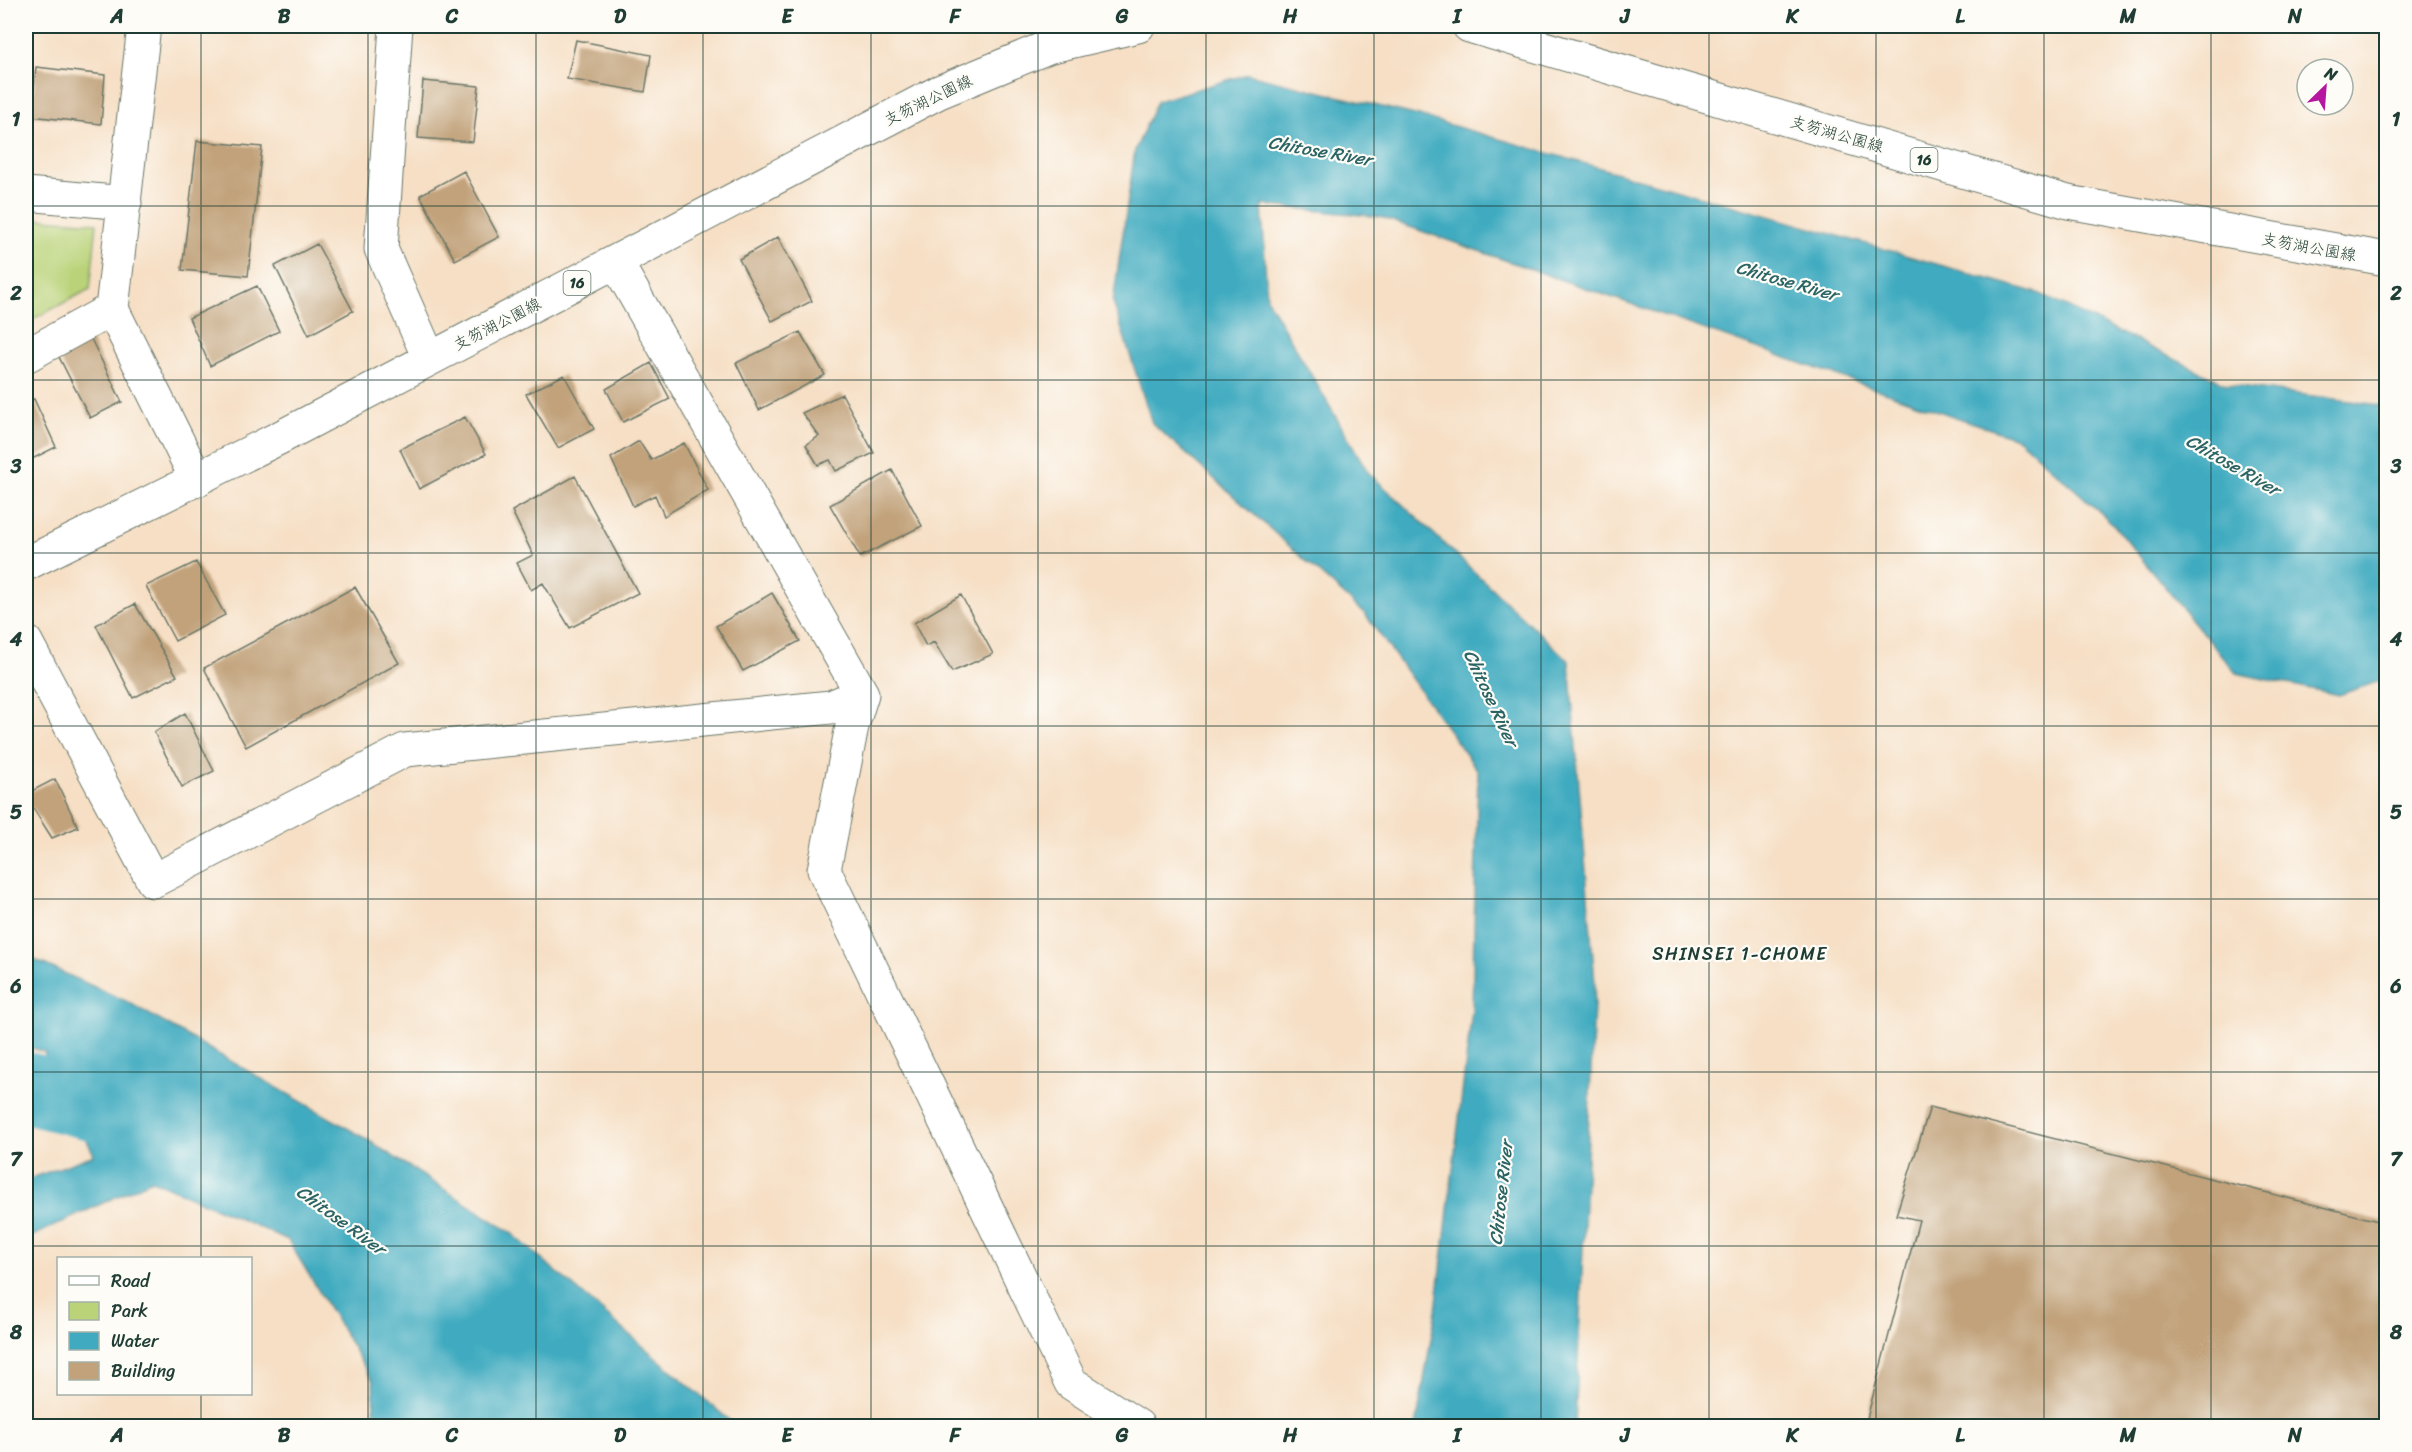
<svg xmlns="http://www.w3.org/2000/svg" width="2412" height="1452" viewBox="0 0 2412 1452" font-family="Sriracha,'Klee One',sans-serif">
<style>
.green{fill:#bad379;stroke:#6c8856;stroke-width:1.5}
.water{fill:#40abc0;stroke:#30747a;stroke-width:1.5}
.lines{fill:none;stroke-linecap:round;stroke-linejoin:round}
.river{stroke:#40abc0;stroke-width:72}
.building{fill:#c1a27a}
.minor-casing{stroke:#6a7667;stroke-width:35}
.major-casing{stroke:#6a7667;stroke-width:35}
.minor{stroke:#fff;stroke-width:33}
.major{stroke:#fff;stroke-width:33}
.grid{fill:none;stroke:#1f3d34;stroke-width:1.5;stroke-opacity:0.55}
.labels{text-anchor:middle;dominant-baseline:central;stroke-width:4.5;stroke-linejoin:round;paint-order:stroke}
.shield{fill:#fdfcf7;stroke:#62766e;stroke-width:1.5}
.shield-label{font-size:15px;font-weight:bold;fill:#1f3d34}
.street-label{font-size:16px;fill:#1f3d34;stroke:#fdfcf7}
.water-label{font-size:18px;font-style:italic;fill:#2b6465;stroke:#fdfcf7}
.neighbourhood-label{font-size:18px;letter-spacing:1.5px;fill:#1f3d34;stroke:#fdfcf7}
.neatline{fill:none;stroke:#1f3d34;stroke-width:2}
.grid-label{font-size:20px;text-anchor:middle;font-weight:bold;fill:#1f3d34}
</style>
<rect width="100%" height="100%" fill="#fdfcf7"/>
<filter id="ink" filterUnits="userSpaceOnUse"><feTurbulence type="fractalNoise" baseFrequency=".0167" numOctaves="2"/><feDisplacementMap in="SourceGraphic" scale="12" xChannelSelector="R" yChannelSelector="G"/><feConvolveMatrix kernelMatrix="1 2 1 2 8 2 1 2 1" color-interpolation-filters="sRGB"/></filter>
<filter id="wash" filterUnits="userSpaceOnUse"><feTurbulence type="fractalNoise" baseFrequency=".008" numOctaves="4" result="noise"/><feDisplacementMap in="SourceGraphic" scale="24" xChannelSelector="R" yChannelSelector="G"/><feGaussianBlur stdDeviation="1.35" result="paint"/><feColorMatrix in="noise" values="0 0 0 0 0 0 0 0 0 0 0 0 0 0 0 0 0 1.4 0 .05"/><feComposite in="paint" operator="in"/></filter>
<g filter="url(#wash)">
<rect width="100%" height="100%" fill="#f6dfc5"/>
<path class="green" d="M26,218L97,223L90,289L26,323Z"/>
<path class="water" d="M1248,74L1419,116L2038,293L2226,384L2386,406V679L2339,695L2236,673L2112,523L2019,439L1381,217L1262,205L1267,299L1368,472L1569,661L1595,983L1575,1426H1416L1436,1310L1472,1010L1478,771L1365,614L1152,423L1113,302L1135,150L1157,101Z
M26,956L128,1002L363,1137L509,1231L736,1426H375L373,1381L288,1240L152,1180L33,1236L26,1235V1180L94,1155L44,1052L26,1046Z"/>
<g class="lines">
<path class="river" d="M26,1088L161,1121"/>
</g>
<g id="blocks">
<path class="building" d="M576,40L651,55L645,92L567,79Z
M36,67L105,75L101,124L31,116Z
M423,81L479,86L473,142L418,138Z
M197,141L262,147L248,276L182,270Z
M464,171L499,237L455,260L420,195Z
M778,237L812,301L772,321L739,259Z
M317,244L353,311L309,335L275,266Z
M257,286L279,331L210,366L189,318Z
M800,332L825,375L759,410L736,363Z
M90,337L122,402L90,418L57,353Z
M651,363L670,399L623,422L606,389Z
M564,375L594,429L558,448L526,394Z
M842,394L874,453L836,471L830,460L818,465L806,445L819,436L802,413Z
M34,399L56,447L26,462V402Z
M465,417L486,454L419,489L400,449Z
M639,441L651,460L684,443L708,490L664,516L655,495L633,506L611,458Z
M892,470L922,526L860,557L830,505Z
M575,476L638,593L570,628L543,583L531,590L517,563L533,555L512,511Z
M196,562L225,615L175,641L146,586Z
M355,587L399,663L246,747L204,668Z
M772,593L800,641L743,671L716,626Z
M961,595L993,654L952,672L934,642L926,646L914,623Z
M135,604L177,676L133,698L96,625Z
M185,713L214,771L182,787L154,732Z
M55,779L78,827L52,838L33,808L26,811V784L30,792Z
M1930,1107L2386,1223V1403L2381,1426H1865L1919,1220L1896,1215Z"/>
</g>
</g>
<g filter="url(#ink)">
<use href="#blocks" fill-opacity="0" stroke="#6a7667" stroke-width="1.5"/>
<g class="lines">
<g class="minor-casing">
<path id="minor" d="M144,26L112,309L197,480
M396,26L381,249L429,358
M26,194L125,203
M26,356L112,309
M26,642L153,881L405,750L831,707L862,694L616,262
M862,694L852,726L824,870L1071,1383L1138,1426"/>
</g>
<g class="major-casing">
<path id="major" d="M1469,26L2068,202L2386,259
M26,564L281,437L939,92L1048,47L1138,26"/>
</g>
<use href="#minor" class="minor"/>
<use href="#major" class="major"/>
</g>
</g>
<path class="grid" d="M201,26V1258M368,26V1426M536,26V1426M703,26V1426M871,26V1426M1038,26V1426M1206,26V1426M1374,26V1426M1541,26V1426M1709,26V1426M1876,26V1426M2044,26V1426M2211,26V1426M26,206H2386M26,380H2386M26,553H2386M26,726H2386M26,899H2386M26,1072H2386M26,1246H2386M201,1394V1426"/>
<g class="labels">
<g class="shield">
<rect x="1910.5" y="148" width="27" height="24" rx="4.5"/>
<rect x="563.5" y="271" width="27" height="24" rx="4.5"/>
</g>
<g class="shield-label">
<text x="1924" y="160">16</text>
<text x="577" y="283">16</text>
</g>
<g class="street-label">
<text transform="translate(928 100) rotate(-26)">支笏湖公園線</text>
<text transform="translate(1837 134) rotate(16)">支笏湖公園線</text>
<text transform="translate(2309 247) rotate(10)">支笏湖公園線</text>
<text transform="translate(497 324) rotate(-27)">支笏湖公園線</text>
</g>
<g class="water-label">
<text transform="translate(1320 151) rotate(10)">Chitose River</text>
<text transform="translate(1787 281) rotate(16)">Chitose River</text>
<text transform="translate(2233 465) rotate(30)">Chitose River</text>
<text transform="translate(1491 698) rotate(65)">Chitose River</text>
<text transform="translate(1501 1193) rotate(-84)">Chitose River</text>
<text transform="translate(341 1220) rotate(36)">Chitose River</text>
</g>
<g class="neighbourhood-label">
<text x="1740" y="954">SHINSEI 1-CHOME</text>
</g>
</g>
<rect width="2412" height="1452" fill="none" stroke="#fdfcf7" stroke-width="66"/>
<rect x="57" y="1257" width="195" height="138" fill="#fdfcf7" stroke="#a4b0a9" stroke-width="1.5"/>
<rect x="69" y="1276" width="30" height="9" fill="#ffffff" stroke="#a4b0a9" stroke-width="1.5"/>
<text x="111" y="1287" font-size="18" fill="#1f3d34">Road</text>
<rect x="69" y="1302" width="30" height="18" fill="#bad379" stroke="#a4b0a9" stroke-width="1.5"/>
<text x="111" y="1317" font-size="18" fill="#1f3d34">Park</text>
<rect x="69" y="1332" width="30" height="18" fill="#40abc0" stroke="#a4b0a9" stroke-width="1.5"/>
<text x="111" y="1347" font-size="18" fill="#1f3d34">Water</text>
<rect x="69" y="1362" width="30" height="18" fill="#c1a27a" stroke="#a4b0a9" stroke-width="1.5"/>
<text x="111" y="1377" font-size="18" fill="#1f3d34">Building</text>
<g transform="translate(2325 87) rotate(25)"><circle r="28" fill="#fdfcf7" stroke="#a4b0a9" stroke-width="1.5"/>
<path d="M0-4.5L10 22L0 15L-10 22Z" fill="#b5179e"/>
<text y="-9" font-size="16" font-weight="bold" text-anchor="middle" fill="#1f3d34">N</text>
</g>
<rect x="33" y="33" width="2346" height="1386" class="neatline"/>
<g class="grid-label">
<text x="117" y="23">A</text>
<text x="284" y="23">B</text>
<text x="452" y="23">C</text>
<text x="620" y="23">D</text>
<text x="787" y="23">E</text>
<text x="955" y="23">F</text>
<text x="1122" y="23">G</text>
<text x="1290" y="23">H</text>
<text x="1457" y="23">I</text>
<text x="1625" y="23">J</text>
<text x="1792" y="23">K</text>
<text x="1960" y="23">L</text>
<text x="2128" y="23">M</text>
<text x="2295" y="23">N</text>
<text x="16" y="126">1</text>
<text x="2396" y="126">1</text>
<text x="16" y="300">2</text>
<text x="2396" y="300">2</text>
<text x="16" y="473">3</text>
<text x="2396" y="473">3</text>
<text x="16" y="646">4</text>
<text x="2396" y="646">4</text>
<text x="16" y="819">5</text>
<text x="2396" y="819">5</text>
<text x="16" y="993">6</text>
<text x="2396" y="993">6</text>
<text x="16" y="1166">7</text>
<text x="2396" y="1166">7</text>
<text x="16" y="1339">8</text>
<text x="2396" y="1339">8</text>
<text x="117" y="1442">A</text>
<text x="284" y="1442">B</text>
<text x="452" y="1442">C</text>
<text x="620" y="1442">D</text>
<text x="787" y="1442">E</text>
<text x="955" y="1442">F</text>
<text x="1122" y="1442">G</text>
<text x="1290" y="1442">H</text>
<text x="1457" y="1442">I</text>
<text x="1625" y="1442">J</text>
<text x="1792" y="1442">K</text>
<text x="1960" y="1442">L</text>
<text x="2128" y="1442">M</text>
<text x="2295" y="1442">N</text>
</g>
</svg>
